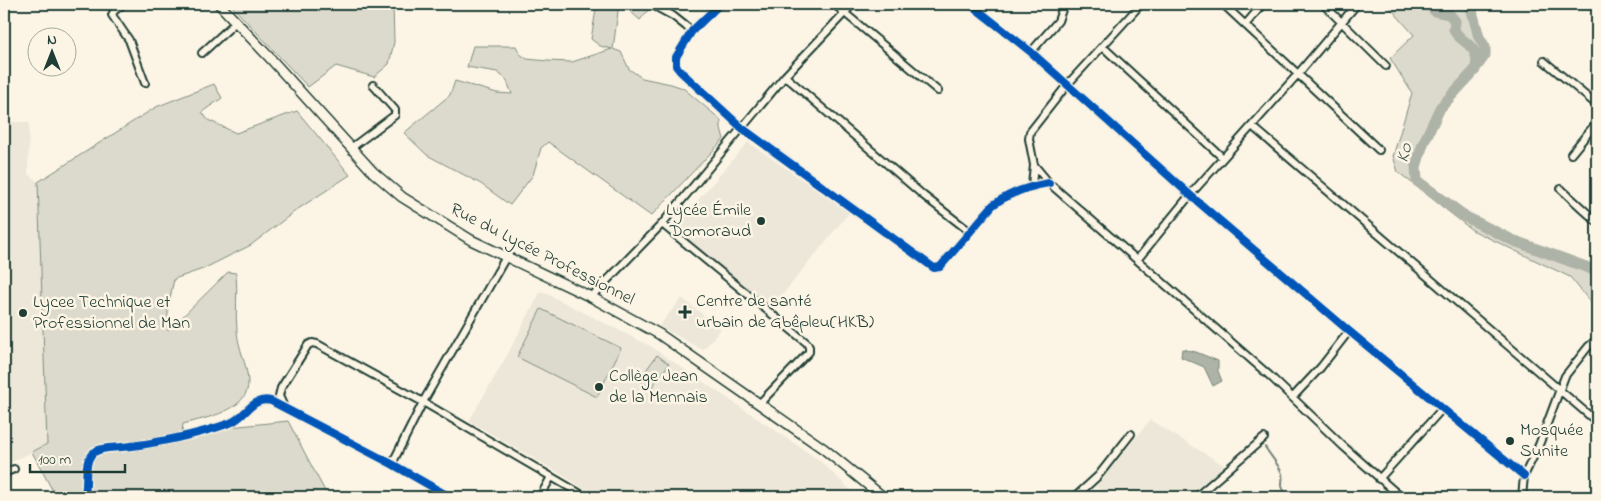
<svg xmlns="http://www.w3.org/2000/svg" width="1601" height="501" viewBox="0 0 1601 501" font-family="'Indie Flower',sans-serif">
<style>
.built{fill:#ece7d8}
.green{fill:#dcdacc;stroke:#7e8c80}
.water{fill:#aeb3a7;stroke:#758479}
.lines{fill:none;stroke-linecap:round;stroke-linejoin:round}
.stream{stroke:#758479;stroke-width:2}
.river{stroke:#aeb3a7;stroke-width:11}
.minor-casing{stroke:#1f3d34;stroke-width:10}
.secondary-casing{stroke:#1f3d34;stroke-width:12}
.minor{stroke:#fcf5e5;stroke-width:6}
.secondary{stroke:#fcf5e5;stroke-width:9}
.cycleway-casing{stroke:#fcf5e5;stroke-width:11}
.cycleway{stroke:#0057b8;stroke-width:8}
.poi-dot{fill:#1f3d34;stroke:#fcf5e5;stroke-width:2}
.labels{text-anchor:middle;dominant-baseline:central;stroke-width:5;stroke-linejoin:round;paint-order:stroke}
.poi-label{font-size:18px;fill:#1f3d34;stroke:#fcf5e5;text-anchor:start}
.street-label{font-size:18px;fill:#1f3d34;stroke:#fcf5e5}
.water-label{font-size:19px;font-style:italic;fill:#435a51;stroke:#fcf5e5}
</style>
<rect width="100%" height="100%" fill="#fcf5e5"/>
<filter id="ink" filterUnits="userSpaceOnUse"><feTurbulence type="fractalNoise" baseFrequency=".02" numOctaves="2"/><feDisplacementMap in="SourceGraphic" scale="10" xChannelSelector="R" yChannelSelector="G"/><feConvolveMatrix kernelMatrix="1 2 1 2 8 2 1 2 1" color-interpolation-filters="sRGB"/></filter>
<g filter="url(#ink)">
<path class="built" d="M4,122H29L28,174L38,182L47,444L4,466Z
M748,142L849,213L770,310L674,228Z
M541,291L650,346L819,460L858,497H597L556,471L469,421L505,359Z
M682,298L721,329L703,350L659,326Z
M1150,420L1225,466L1189,497H1114L1096,487Z"/>
<path class="green" d="M230,4H343L361,10L368,4H393L394,42L389,64L374,77L336,66L308,87Z
M597,4H619L613,49L621,52L629,69L642,78L671,84L683,88L721,120V128L724,139L651,216L548,142L541,148L533,175L510,205L481,184L427,155L404,133L450,95L455,81L497,93L512,94L506,79L497,72L467,67L473,46H516L520,54L527,59L548,61L572,62L612,49L600,46L591,39Z
M622,4H653L640,20Z
M1387,4H1479L1475,23L1479,37L1485,47V55L1475,70L1440,108L1423,144L1416,167L1417,181L1466,217L1512,240L1597,271V310L1570,277L1472,230L1398,172L1393,156L1412,93L1390,58L1414,35Z
M214,84L222,98L202,112L208,120L236,133L297,111L350,175L298,209L251,245L203,269L174,279L168,308V331L228,272L236,273C238,293 235,312 237,331C238,348 247,364 248,381C250,411 205,418 183,424L182,432L288,421L328,497H56L32,452L47,444L38,182L156,107Z
M541,309L621,348L597,397L517,357Z
M657,355L669,364L651,388L639,380Z"/>
<path class="water" d="M1182,349L1196,352L1218,361V371L1222,381L1213,386L1204,367L1181,357Z"/>
<g class="lines">
<path class="stream" d="M1265,447C1270,455 1277,463 1281,471C1286,481 1276,484 1289,497"/>
<path class="river" d="M1428,4L1435,11L1449,14L1455,21C1455,24 1454,27 1454,29C1457,42 1484,45 1475,70L1440,108L1423,144L1416,167L1417,181L1466,217L1512,240L1597,271
M1470,4L1479,37L1485,47V55L1477,66"/>
<g class="minor-casing">
<path id="minor" d="M123,4L114,11L112,15L129,40L145,83
M651,4L673,16L692,31
M720,4L692,31L676,57V66L680,71L742,128L934,268L940,267L993,205C1010,193 1029,186 1049,183
M834,4L938,91
M970,4L1031,52L1190,195L1349,331L1524,476
M1141,4L1067,85L1030,132L1029,139L1034,165L1049,183L1270,376L1343,446L1401,497
M1223,4L1379,150
M1323,4L1386,66
M1245,25L1263,4
M1103,47L1223,158
M1031,52L1058,21L1064,4
M202,53L236,22
M1544,61L1597,105
M785,76L924,196L969,231
M1252,126L1597,422
M351,148L395,115V110L373,85
M1571,154L1597,122
M1032,185L1034,165
M1561,189L1597,222
M662,224L807,343L809,347V352L760,403
M1137,260L1190,195L1298,74L1357,4
M591,297L662,224L785,76L853,4
M1293,397L1321,367L1349,331
M284,407L279,396L281,388L308,345L312,343L317,344L423,402L586,497
M392,464L423,402L506,257
M4,473L14,469
M1379,479L1442,409
M84,497C89,485 82,463 93,453C100,447 113,448 122,447C154,444 200,434 230,423C246,417 252,396 271,401L392,464L450,497
M540,497L551,477
M1075,497L1098,476L1131,434
M1196,497L1264,438
M1522,497L1524,476L1539,445L1565,376L1588,347L1597,339"/>
</g>
<g class="secondary-casing">
<path id="secondary" d="M219,4L270,58L373,172L402,197L471,240L591,297L659,334L824,449L883,497"/>
</g>
<use href="#minor" class="minor"/>
<use href="#secondary" class="secondary"/>
<g class="cycleway-casing">
<path id="cycleway" d="M720,4L692,31L676,57V66L680,71L742,128L934,268L940,267L993,205C1010,193 1029,186 1049,183
M970,4L1031,52L1190,195L1349,331L1524,476
M84,497C89,485 82,463 93,453C100,447 113,448 122,447C154,444 200,434 230,423C246,417 252,396 271,401L392,464L450,497"/>
</g>
<use href="#cycleway" class="cycleway"/>
</g>
</g>
<g class="poi-dot">
<circle cx="761" cy="221" r="5"/>
<path d="M682.5 304.5h5v5h5v5h-5v5h-5v-5h-5v-5h5z"/>
<circle cx="23" cy="313" r="5"/>
<circle cx="599" cy="387" r="5"/>
<circle cx="1510" cy="441" r="5"/>
</g>
<g class="labels">
<g class="poi-label">
<text x="751" y="211" text-anchor="end">Lycée Émile<tspan x="751" dy="21">Domoraud</tspan></text>
<text x="696" y="302">Centre de santé<tspan x="696" dy="21">urbain de Gbêpleu(HKB)</tspan></text>
<text x="33" y="303">Lycee Technique et<tspan x="33" dy="21">Professionnel de Man</tspan></text>
<text x="609" y="377">Collège Jean<tspan x="609" dy="21">de la Mennais</tspan></text>
<text x="1520" y="431">Mosquée<tspan x="1520" dy="21">Sunite</tspan></text>
</g>
<g class="street-label">
<text transform="translate(542 255) rotate(27)">Rue du Lycée Professionnel</text>
</g>
<g class="water-label">
<text transform="translate(1405 153) rotate(-75)">Ko</text>
</g>
</g>
<rect width="1601" height="501" fill="none" stroke="#fcf5e5" stroke-width="20"/>
<rect x="10" y="10" width="1581" height="481" fill="none" stroke="#1f3d34" stroke-width="2" filter="url(#ink)"/>
<g transform="translate(52 52)"><circle r="24" fill="#fcf5e5" stroke="#a4ab9e"/>
<path d="M0-4L9 19L0 12L-9 19Z" fill="#1f3d34"/>
<text y="-8" font-size="14" font-weight="bold" text-anchor="middle" fill="#1f3d34">N</text>
</g>
<path d="M30 464v8h95v-8" fill="none" stroke="#1f3d34" stroke-width="2.5"/>
<text x="38" y="464" font-size="15" fill="#1f3d34" stroke="#fcf5e5" stroke-width="4" paint-order="stroke">100 m</text>
</svg>
